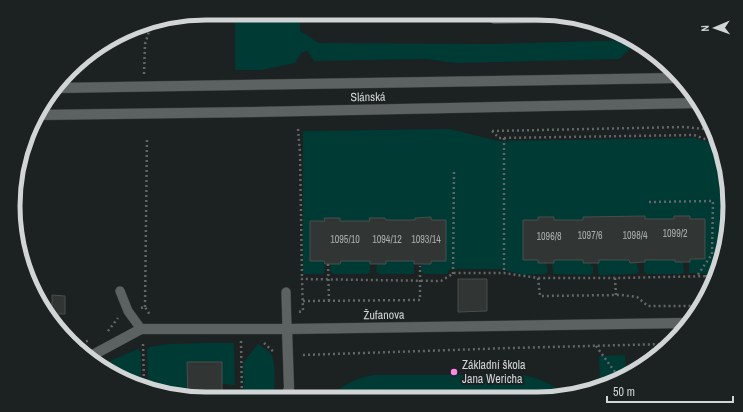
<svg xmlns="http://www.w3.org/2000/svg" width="743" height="412" viewBox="0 0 743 412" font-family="'Archivo Narrow',sans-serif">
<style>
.green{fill:#003a35}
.building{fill:#313635;stroke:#484e4d}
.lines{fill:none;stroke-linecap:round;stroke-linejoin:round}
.service-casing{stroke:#383b3b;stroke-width:10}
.minor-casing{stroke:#383b3b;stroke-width:11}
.secondary-casing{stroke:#383b3b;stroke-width:11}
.path{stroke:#626666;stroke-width:2.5;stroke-dasharray:2 3;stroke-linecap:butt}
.service{stroke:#5c6261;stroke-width:9}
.minor{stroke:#5c6261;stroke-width:10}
.secondary{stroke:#5c6261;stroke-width:10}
.poi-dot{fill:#fb87e6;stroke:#1c2121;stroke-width:1.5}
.labels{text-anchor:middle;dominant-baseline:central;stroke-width:4;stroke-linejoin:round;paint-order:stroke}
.number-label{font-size:10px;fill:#aaadad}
.street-label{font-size:12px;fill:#d2d5d5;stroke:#1c2121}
.poi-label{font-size:12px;fill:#d2d5d5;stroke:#1c2121;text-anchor:start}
.rim{fill:none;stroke:#d2d5d5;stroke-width:5}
</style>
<rect width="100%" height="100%" fill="#1c2121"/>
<path class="green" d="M235,13H300V31L319,43L487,44L635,40L638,42L619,59L457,63L425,59L314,61L307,51L301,53L295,63L262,70H235Z
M450,129L498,141L694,138L716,144L722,154L724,244L714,274L689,273V262H690V259H705V219H690V216L674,219H645V216L583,217V220H554V217H538V220H523V260H538L539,263H546L548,271L545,274L523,275L500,269H450L447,274H423L420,267H422L430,217L415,218V220L386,221L385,218H370V221H340V218H325V221H310V261H324L325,271L323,274H303V132L304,131Z
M629,259L630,263H637L639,271L636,274L600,275L598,273L597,263L599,262V260Z
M675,259V262H683L684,273L681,274H646L644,271V262H645V260Z
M554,260H583L584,263H591V266H593V273L590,275L553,274L552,263H554Z
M341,261H370V272L368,274H333L330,271L331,264H340Z
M386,261H414V273L413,274H379L376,272L377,264Z
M204,343H234L235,385L222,384V362L187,363L188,397L148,385L147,350L149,347L169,344Z
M258,344C262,347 268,350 271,354C276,361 275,390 273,398H244L243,363Z
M138,349L141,352V383L109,373L101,366L112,360Z
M625,355L626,374L600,383L599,356Z
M373,375H524C541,379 553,384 566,396L562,397L330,398C343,384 354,379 373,375Z"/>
<path class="building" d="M645,216V219H674V216H690V219H705V259H690V262H675V260H645V262L630,263L629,260H599V263H583V260H554V263H538V260H523V220H538V217H554V220H583V217Z
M431,217V220H446V261H431V264H414V261H386V264H370V261H341L340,264H325L324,261H310V221H325L324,218H340V221H370L369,218H385L386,220H415V218Z
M458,279H487V311L458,312Z
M52,295L65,296V314H52Z
M187,362H222V398L194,399L188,397Z"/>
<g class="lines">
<g class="service-casing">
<path id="service" d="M484,13L494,19L565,18
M120,291L128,311L141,329
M286,292L287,329"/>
</g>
<g class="minor-casing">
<path id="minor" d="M89,357L141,329H287L685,323
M286,398L289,388L287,329"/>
</g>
<g class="secondary-casing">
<path id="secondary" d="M56,88L678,78
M38,115L255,112L697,103"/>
</g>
<path class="path" d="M144,74L145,44L152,22
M298,129L300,153L302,279
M492,131L499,138L694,135L705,139L714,137
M492,131L685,127L705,129L711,132
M504,138V273
M726,195L727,235
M649,202L713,201L712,254L697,276
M328,264L329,301
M453,274L454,171
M706,275L707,294
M538,278L540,296L621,295L637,297L648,306H701
M615,278L616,295
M303,301L420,300V266
M145,307L147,137
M141,308L145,307L150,315
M299,312L303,311L302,279L441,281L454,273H504L538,278H618L713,276
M108,331L118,318
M241,341L242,398
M264,343L275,353
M143,344L144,384
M77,346L89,340
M596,346L618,376
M303,355L511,348L665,344"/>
<use href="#service" class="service"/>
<use href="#minor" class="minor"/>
<use href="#secondary" class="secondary"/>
</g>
<circle class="poi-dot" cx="454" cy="372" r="4"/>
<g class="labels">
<g class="number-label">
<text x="675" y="233">1099/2</text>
<text x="590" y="235">1097/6</text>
<text x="635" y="235">1098/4</text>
<text x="549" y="236">1096/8</text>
<text x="345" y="239">1095/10</text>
<text x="387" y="239">1094/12</text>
<text x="426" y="239">1093/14</text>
</g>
<g class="street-label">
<text transform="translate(368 97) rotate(-1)">Slánská</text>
<text transform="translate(384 315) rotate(-1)">Žufanova</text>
</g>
<g class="poi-label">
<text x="462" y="365">Základní škola<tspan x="462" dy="14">Jana Wericha</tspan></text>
</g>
</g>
<path d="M0 0H743V412H0ZM206 20H537A186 186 0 0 1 723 206V206A186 186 0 0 1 537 392H206A186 186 0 0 1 20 206V206A186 186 0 0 1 206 20Z" fill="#1c2121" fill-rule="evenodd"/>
<path class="rim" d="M206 20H537A186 186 0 0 1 723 206V206A186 186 0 0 1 537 392H206A186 186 0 0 1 20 206V206A186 186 0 0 1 206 20Z"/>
<g transform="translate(715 28) rotate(268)" stroke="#1c2121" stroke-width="3" paint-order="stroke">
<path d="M0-3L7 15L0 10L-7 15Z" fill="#d2d5d5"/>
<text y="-6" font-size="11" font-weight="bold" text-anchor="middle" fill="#d2d5d5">N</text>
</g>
<path d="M607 396v6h126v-6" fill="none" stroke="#d2d5d5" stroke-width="2"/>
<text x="613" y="396" font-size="12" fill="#d2d5d5" stroke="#1c2121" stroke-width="3" paint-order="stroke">50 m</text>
</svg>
